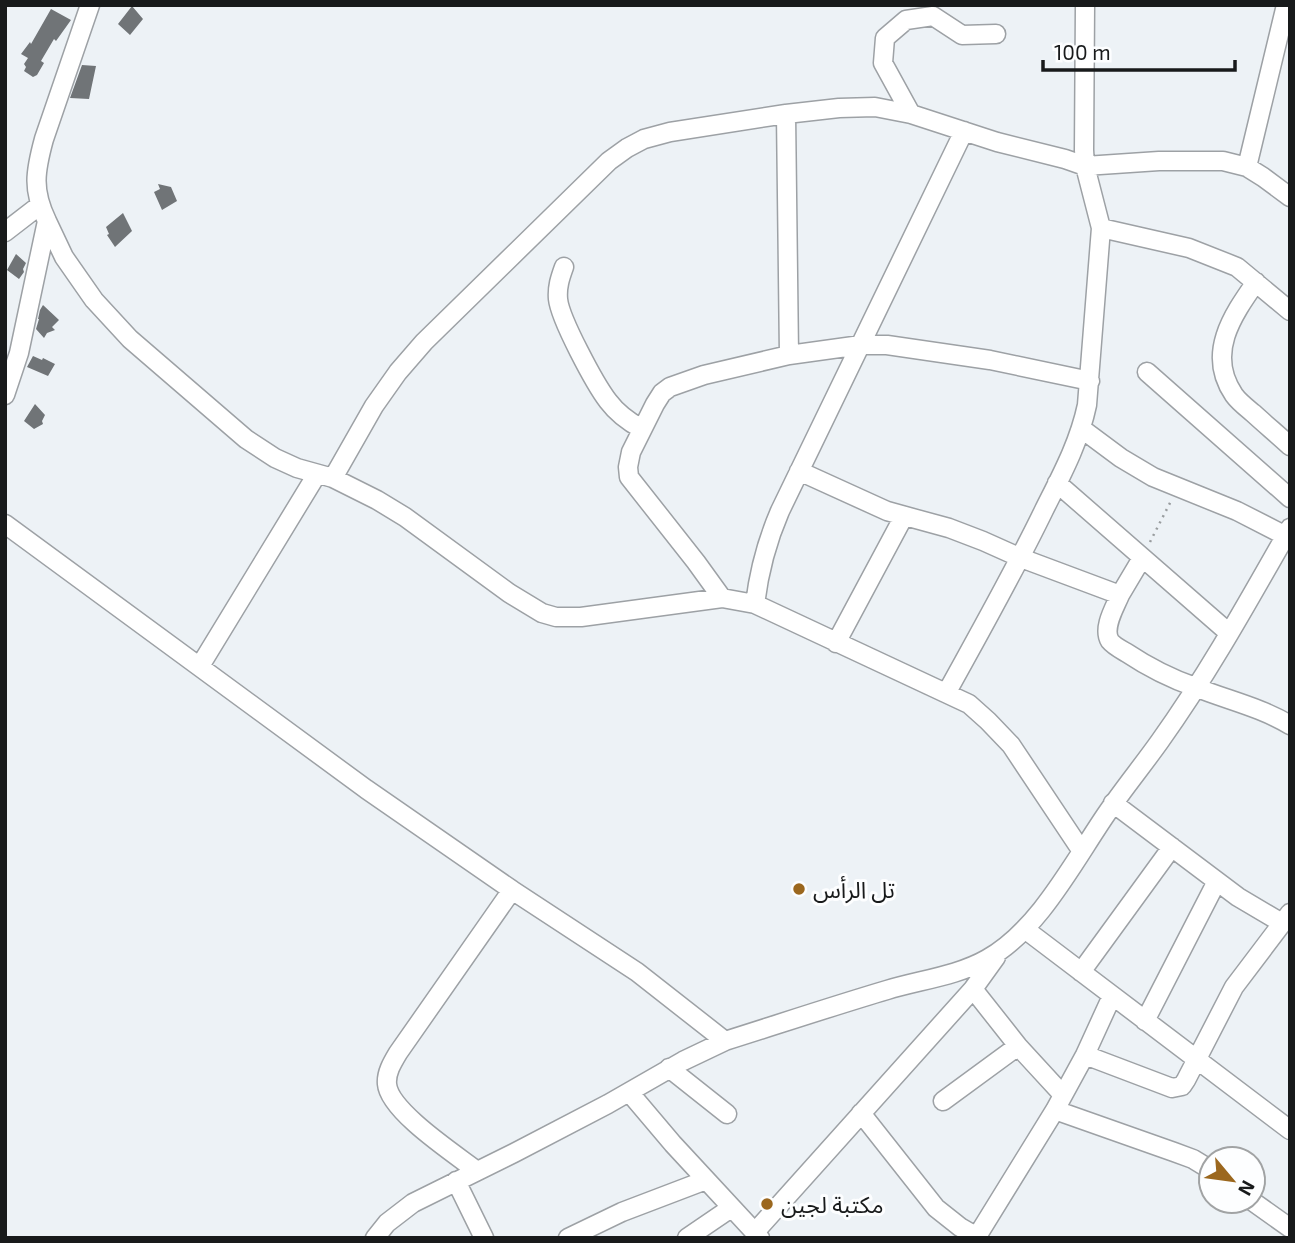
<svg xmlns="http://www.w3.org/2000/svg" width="1295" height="1243" viewBox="0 0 1295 1243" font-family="'Exo 2','Noto Sans Arabic',sans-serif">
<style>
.building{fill:#707477}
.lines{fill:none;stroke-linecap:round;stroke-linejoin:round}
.minor-casing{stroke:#9da1a5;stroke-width:21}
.path{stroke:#989c9e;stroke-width:2.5;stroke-dasharray:2 5;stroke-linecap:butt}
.minor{stroke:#fff;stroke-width:18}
.poi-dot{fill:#9b671e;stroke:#fdfeff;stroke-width:2.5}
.labels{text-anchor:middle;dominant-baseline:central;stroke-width:6;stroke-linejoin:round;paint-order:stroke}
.poi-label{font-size:23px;fill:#181a1b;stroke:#fdfeff;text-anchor:start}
</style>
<rect width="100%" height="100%" fill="#edf2f6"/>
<path class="building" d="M132,6L143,19L130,35L118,24Z
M51,9L71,20L56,41L54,39L41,61L44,63L37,75L33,77L24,71L26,67L24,64L28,58L21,54L30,42L31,44Z
M82,65L96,66L89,99L70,98Z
M158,184L171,187L177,201L162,210L154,192L160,189Z
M123,213L132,231L115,247L107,235L109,234L106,227Z
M16,254L26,263L23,269L24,272L19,279L7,270Z
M43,305L59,320L52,327L55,330L47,333L44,338L36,329L39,319H38L40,310Z
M33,356L42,360L43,358L55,364L48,376L27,367Z
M35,404L45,415L42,421L43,424L34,429L24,421Z"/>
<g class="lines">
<g class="minor-casing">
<path id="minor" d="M911,114L883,63L885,38L906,20L933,16L962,35L996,34
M1247,167L1286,5
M47,221L64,257L94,300L130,339L246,439L275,458L297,468L333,478L377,500L405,517L509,593L542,613L556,617H581L722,598L755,604L969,704L988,721L1011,745L1081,850
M1101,228L1189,248L1237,267L1290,311
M5,232L40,205
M564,267C560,278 557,287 558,299C560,319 595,384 608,401C617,413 629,422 642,429
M1256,282C1232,316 1206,354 1234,395C1239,402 1247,408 1253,413C1265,424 1278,435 1290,446
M789,355L786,114L839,108L875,107L911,114L997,142L1065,159L1085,166L1159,161H1223L1247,167L1263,177L1290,197
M1147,372L1290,498
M5,395L19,353L47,221C32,190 35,172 44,139L90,5
M1082,429L1121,458L1153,477L1237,511L1286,536
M799,471L887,511L949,528L983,541L1021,558L1120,595C1115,607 1102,628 1110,641C1114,646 1122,650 1127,653C1148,667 1172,679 1195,687C1227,700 1260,707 1290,725
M333,478L374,406L398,372L424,342L609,161L627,148L644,139L670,132L786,114
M1057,483L1229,633
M5,524L366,789L512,890L637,972L725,1041
M1120,595L1142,558
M722,598L696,562L629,477L628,467L631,452L655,404L662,393L670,387L704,375L789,355L861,345H887L990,360L1090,381
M755,604C759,571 767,541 780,511L964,131
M836,643L904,516
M200,666L317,474
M947,692C980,632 1014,572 1044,510C1061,476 1079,443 1087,405L1101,228L1085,166L1084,150L1085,5
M1113,803L1238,897L1282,923
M1026,930L1290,1130
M1081,972L1172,847
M973,989L1018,1046L1063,1095
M1145,1021L1217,881
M1085,1055L1172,1088L1182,1086L1186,1080L1234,987L1290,913
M669,1068L727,1114
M629,1092L673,1144L760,1238
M943,1101L1018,1046
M1055,1110L1174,1152L1193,1159L1211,1170
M861,1113L936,1208L960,1227L979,1238
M477,1171C455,1154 389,1111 387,1084C386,1073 392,1063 398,1053L512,890
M456,1181L484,1238
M1252,1201L1290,1228
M755,1232L973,989L996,957
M375,1238L387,1223L413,1203L514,1153L608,1104L683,1061L725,1041C779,1024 833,1006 887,990C920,980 957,976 987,959C1039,930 1074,861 1107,813C1124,788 1143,765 1160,741C1208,674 1249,600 1290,528
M568,1238L622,1212L706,1180
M687,1238L731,1208
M976,1238L1055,1110L1085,1055L1112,996"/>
</g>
<path class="path" d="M1150,542L1172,499"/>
<use href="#minor" class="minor"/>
</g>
<g class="poi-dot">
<circle cx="799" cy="889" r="7"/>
<circle cx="767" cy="1204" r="7"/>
</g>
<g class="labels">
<g class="poi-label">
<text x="813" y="889">تل الرأس</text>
<text x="781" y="1204">مكتبة لجين</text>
</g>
</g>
<rect width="1295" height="1243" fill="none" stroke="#181a1b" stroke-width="14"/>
<g transform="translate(1232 1180) rotate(119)"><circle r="33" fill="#fdfeff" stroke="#a1a3a4" stroke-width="2"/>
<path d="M0-5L12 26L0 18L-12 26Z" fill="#9b671e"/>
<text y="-10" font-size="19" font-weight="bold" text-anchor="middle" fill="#181a1b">N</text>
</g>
<path d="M1043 60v10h192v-10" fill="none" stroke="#181a1b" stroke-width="3.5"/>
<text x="1054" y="60" font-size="21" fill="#181a1b" stroke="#fdfeff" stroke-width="5" paint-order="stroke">100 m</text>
</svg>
